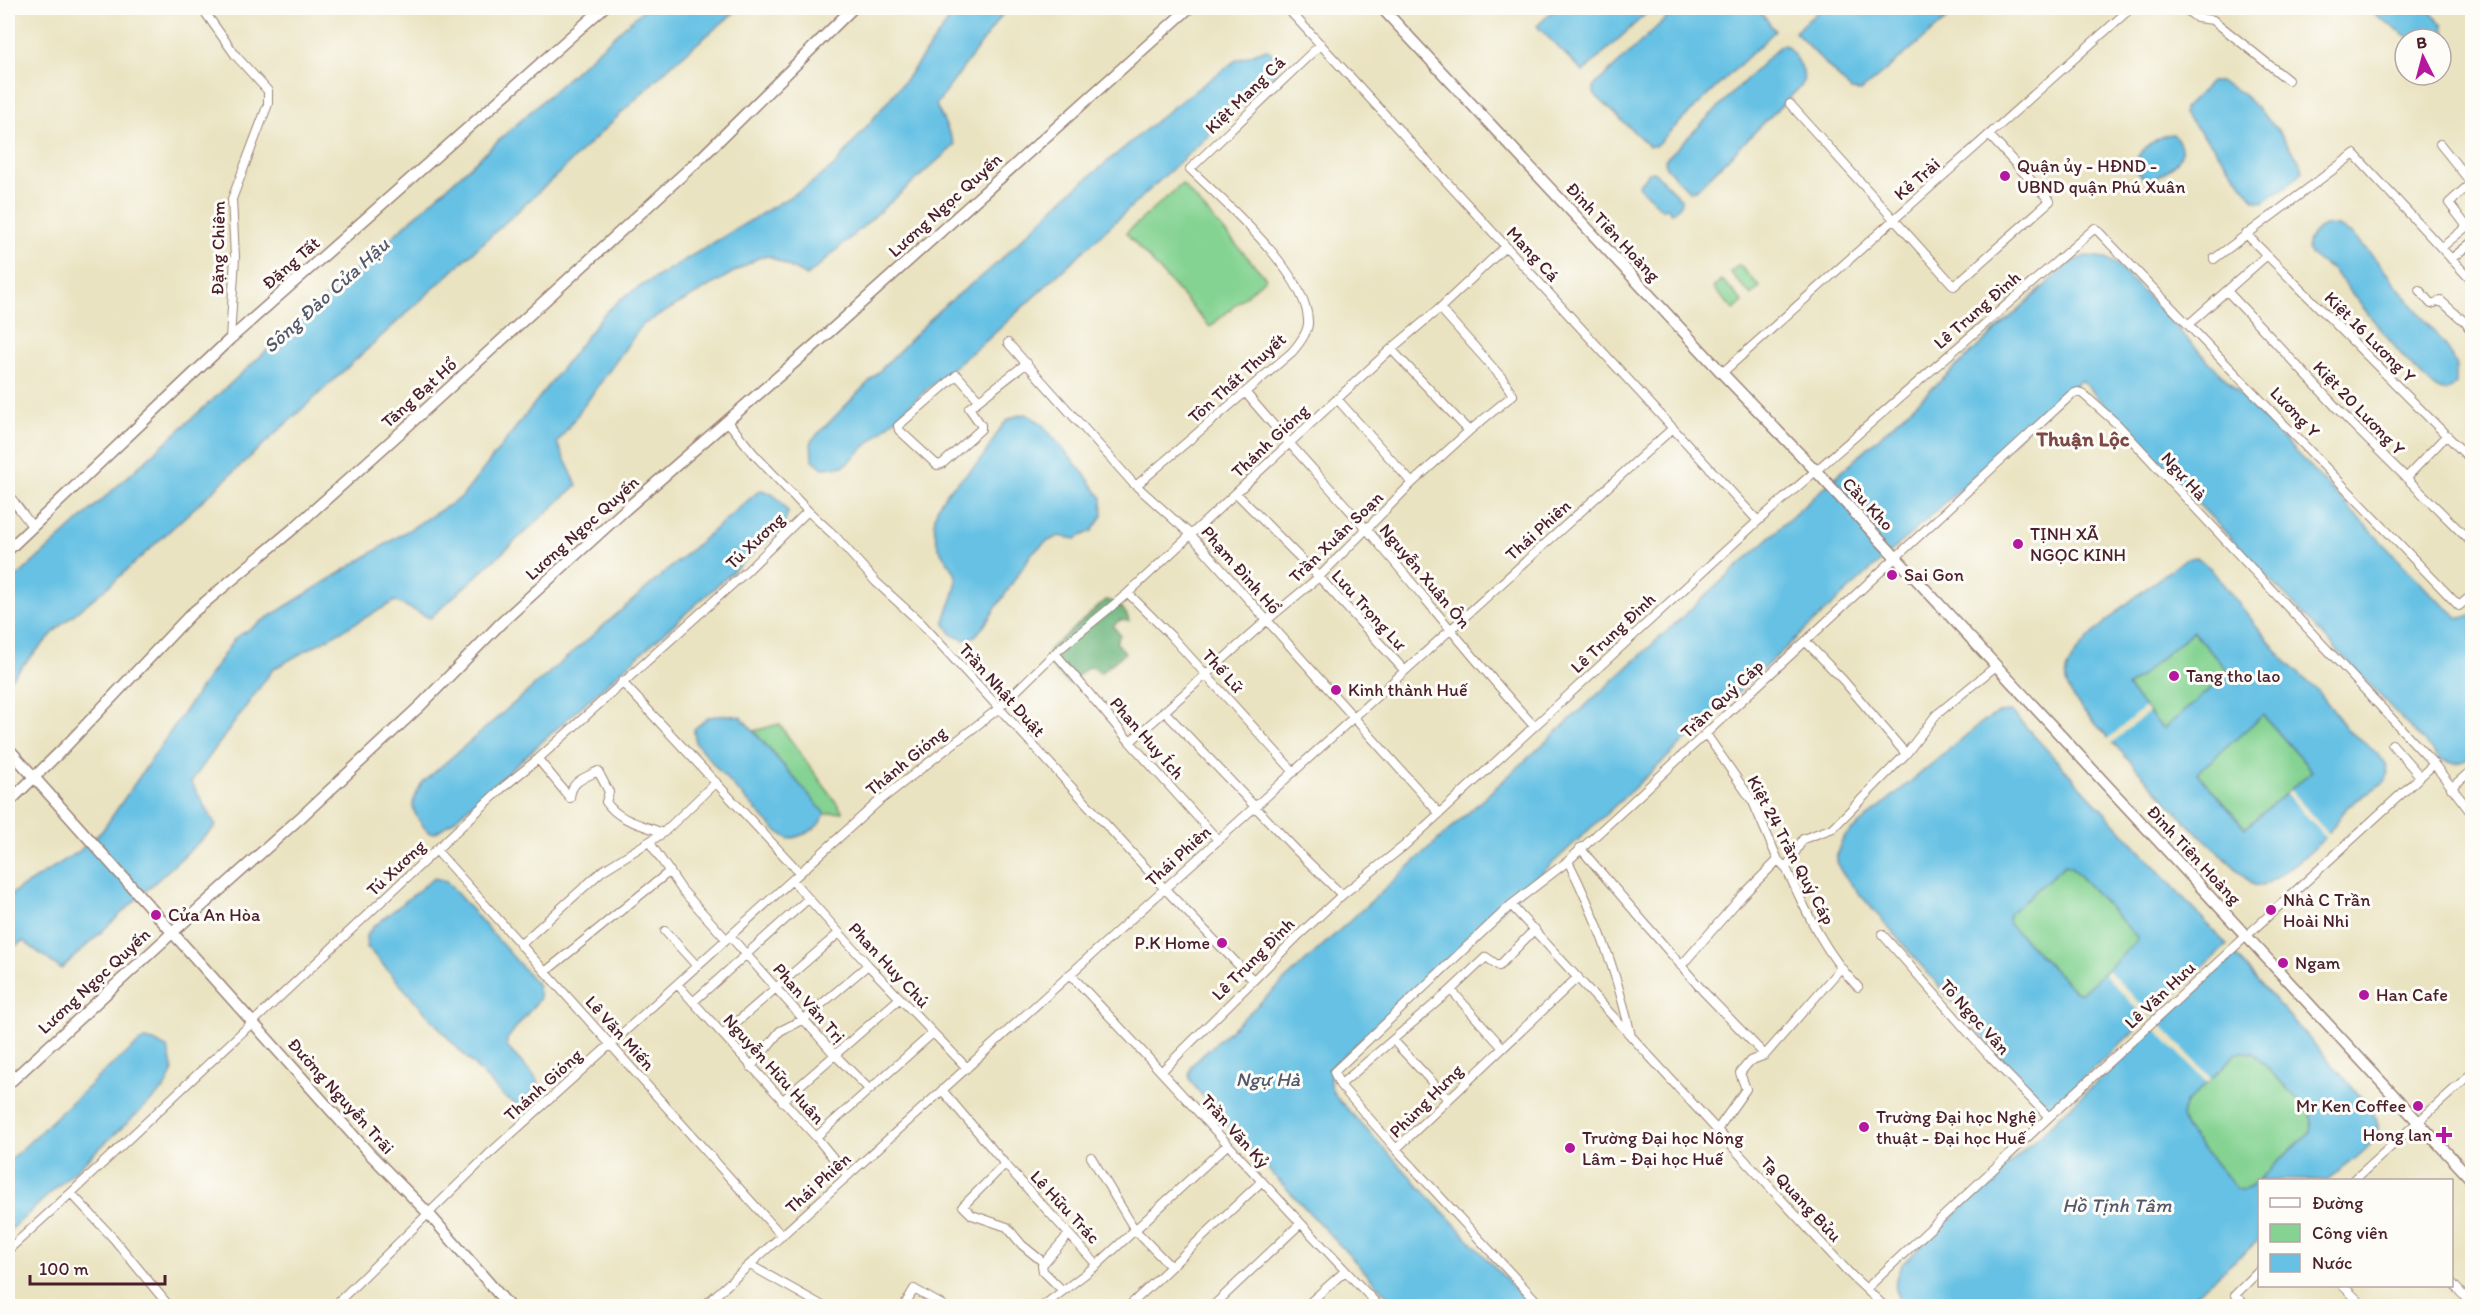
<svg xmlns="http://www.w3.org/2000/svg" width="2480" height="1314" viewBox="0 0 2480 1314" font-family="Itim,sans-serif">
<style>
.green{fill:#84d392;stroke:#67795e;stroke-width:1.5}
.forest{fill:#6bb57c;stroke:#5a6a54;stroke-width:1.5}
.water{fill:#66c1e4;stroke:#587088;stroke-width:1.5;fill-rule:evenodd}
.pier{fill:#eae3c1}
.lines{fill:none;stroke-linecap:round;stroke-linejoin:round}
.street-casing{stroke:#9a8176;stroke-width:10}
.secondary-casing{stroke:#9a8176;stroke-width:13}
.street{stroke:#fff;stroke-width:8}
.secondary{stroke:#fff;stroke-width:10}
.poi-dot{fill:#b5179e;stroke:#fdfcf7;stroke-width:2}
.labels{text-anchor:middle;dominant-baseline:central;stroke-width:6;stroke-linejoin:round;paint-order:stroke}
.street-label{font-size:18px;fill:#4a1f2b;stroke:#fdfcf7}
.poi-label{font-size:18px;fill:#4a1f2b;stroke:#fdfcf7;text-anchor:start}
.water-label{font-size:20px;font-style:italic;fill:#54586c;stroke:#fdfcf7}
.quarter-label{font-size:21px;font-weight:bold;fill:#7d4947;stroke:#fdfcf7}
</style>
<rect width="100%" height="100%" fill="#fdfcf7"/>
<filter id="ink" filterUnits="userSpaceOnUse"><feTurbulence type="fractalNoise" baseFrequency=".0167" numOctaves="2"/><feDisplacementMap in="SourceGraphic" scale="12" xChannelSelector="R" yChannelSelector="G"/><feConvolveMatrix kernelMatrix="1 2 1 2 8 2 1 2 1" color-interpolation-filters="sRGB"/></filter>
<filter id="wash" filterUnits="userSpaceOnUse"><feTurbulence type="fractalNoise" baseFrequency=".008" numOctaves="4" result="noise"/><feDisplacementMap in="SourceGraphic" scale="24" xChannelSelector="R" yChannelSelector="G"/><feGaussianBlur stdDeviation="1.35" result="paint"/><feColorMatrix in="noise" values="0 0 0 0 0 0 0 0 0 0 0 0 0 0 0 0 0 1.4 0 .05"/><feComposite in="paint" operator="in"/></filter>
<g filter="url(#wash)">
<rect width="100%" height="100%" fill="#eae3c1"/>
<path class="green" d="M1182,184L1266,278L1210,327L1126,233Z
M1739,265L1760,287L1751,295L1730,272Z
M1722,280L1743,302L1734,310L1713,288Z
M2193,631L2229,673L2163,729L2127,687Z
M2263,715L2312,771L2245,828L2197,773Z
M779,724L843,812L825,814L754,731Z
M2065,865L2071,867L2137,937L2136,942L2082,993L2075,991L2008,923L2009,914Z
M2244,1052L2253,1053L2310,1112L2312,1122L2310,1132L2251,1187L2244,1190L2237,1189L2185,1128L2181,1117L2186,1103L2237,1053Z"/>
<path class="forest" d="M1106,600C1116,601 1127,611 1129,621L1120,620L1113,626L1120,635L1116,642L1125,653L1100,673L1094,668L1088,667L1069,684L1046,661L1049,650Z"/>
<path class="water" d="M645,8H740L670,66L557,175L117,579L61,625L8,681V585Z
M958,8H1007L936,105L955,145L807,276L769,256L758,258L642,325L557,443L577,485L430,618L395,601L273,669L191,782L216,826L61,969L23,941L8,950V896L78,852L102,831L235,638L462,497L603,315L623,297L806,187L834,166L907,78Z
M1556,8H1652L1583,72L1537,26Z
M1677,8H1758L1775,31L1655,146H1649L1594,94L1593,87Z
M1822,8H1960L1861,91L1851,90L1795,32Z
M2365,8H2426L2442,24L2446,35L2441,45V39H2411Z
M1781,45L1787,46C1796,58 1808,70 1802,85L1696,190L1689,191L1666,167L1665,160Z
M1266,49L1279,58L1278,71L986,341L936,381L844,466L823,468L812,459L811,441L939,310L995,265L1066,196L1173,107L1235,61Z
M2211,82H2221L2242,93L2277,129L2300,162L2303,171L2287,186L2263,202L2254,200L2214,147L2184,114V109Z
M2173,134C2194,156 2171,169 2151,181L2141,176L2136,171L2138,156C2147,145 2158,135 2173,134Z
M1654,172L1681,199L1682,203L1672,213L1666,207L1663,210L1639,187L1638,185L1649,173Z
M2327,225L2338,226L2350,233L2372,255L2448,349L2456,366V384C2451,388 2447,393 2440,390C2422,384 2375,322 2361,305C2351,293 2342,279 2331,269C2323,262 2309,260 2308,248C2306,236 2318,229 2327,225Z
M2086,256L2106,258L2116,264L2433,596L2459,618L2472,616V756C2462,764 2453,765 2440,759L2081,380L1843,595L1333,1066C1328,1078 1329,1085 1336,1097L1531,1306H1397L1225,1123L1191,1082L1189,1075L1192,1065L2061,271L2072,262Z
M1026,414L1041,423L1085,475L1102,498L1103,515L1092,531L1075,539L1059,536L1046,542L1032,553L984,626L975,636L964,640L952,635L944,622C947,607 957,594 956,578C956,571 949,564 945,558C936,546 931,524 937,509C946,486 972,474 985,454C999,434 999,417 1026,414Z
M760,490C774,492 780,500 788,512L785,522L768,540L452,822L435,833L428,832C412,811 407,807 422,783Z
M2197,557L2210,568L2285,661L2319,692L2348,730L2379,755L2386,765L2388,774L2383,783L2348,806L2324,839L2308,854L2276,878L2262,886L2254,885L2183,819L2082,709C2074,698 2063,686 2066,672C2075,638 2156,581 2185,559ZM2193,631L2229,673L2163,729L2127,687ZM2263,715L2312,771L2245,828L2197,773Z
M2012,712L2227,945L2049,1110L2027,1088L1845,877C1833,861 1835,853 1845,836L1981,723L1998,713ZM2065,865L2071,867L2137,937L2136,942L2082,993L2075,991L2008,923L2009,914Z
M727,715L741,717L815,802L825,814C818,830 805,835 789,839L775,830L723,775L695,742L694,729L709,717Z
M434,878L446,881L537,984L540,998L507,1039V1047L535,1077L542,1090L534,1103L523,1108L504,1097L450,1040L367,947L366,936L373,927Z
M2234,954L2368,1105C2373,1113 2379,1121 2378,1131C2376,1146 2340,1170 2328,1180H2260L2259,1240L2182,1306H1906C1892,1292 1893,1280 1903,1263ZM2244,1052L2253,1053L2310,1112L2312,1122L2310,1132L2251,1187L2244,1190L2237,1189L2185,1128L2181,1117L2186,1103L2237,1053Z
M144,1039L154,1041L168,1049L173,1071L164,1089L8,1232V1162L106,1070Z"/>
<path class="pier" d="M2144,707L2148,712L2111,744L2107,740Z
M2290,790L2330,836L2328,840L2286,793Z
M2108,970L2153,1017L2148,1021L2104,974Z
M2158,1022L2211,1078L2207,1083L2153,1026Z"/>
</g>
<g filter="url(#ink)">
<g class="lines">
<g class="street-casing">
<path id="street" d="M202,8L236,56L268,91V104L232,199L235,257L230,339
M1287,8L1758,521
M2184,8L2197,18L2213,20L2288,80
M1790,104L1954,286L2050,201L1989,135
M2440,144L2472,184
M2246,234L2472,461
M2441,248L2465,228V224L2449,203L2471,183
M2214,259L2354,154L2472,281
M2451,259L2472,242
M2419,290L2431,304L2441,301L2466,323L2472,333
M2227,291L2350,422L2472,543
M2189,324L2266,256
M1008,343L1132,482L1190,534L1439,813
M1391,349L1469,431
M1722,373L2131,8
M1245,392C1285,440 1328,485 1369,532C1424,596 1476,663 1534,726
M979,400L957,375L898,426L899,430L937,465L942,464L981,429V425L969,408L1027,363
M1338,400L1412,483
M728,422L753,453L808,511L836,537L876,582L921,623L1165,889L1253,980
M2406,478L2447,435
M1138,484L1292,352C1299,344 1307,334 1308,324C1311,277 1222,200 1190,169L1321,44
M1236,493L1319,577L1405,671
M8,494L32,526
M1128,593L1171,636L1294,772
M1806,642L1843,680L1906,754
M1055,653L1130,742L1218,840
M622,682L800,873
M1164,711L1297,851L1342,895
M1706,734L1753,802L1778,860L1786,868C1806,911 1825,954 1858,987
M1130,742L1266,621L1319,577L1412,483L1469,431L1513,395L1502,378L1440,308
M2392,744L2419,775
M538,759L570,798
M2451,788L2472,770
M570,798C571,781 584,778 598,771L609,792L606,802C620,822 642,824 663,833
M650,843L682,890L726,939
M1580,848L1703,991L1765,1055
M436,850L782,1236
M1568,861C1597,918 1617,973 1631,1036
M1786,868L1803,839L1833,828L1906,754L1936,715L1996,666
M792,880L868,965L967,1068
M1511,905L1717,1130L1851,1275L1884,1306
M665,931L697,966
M1882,934L1990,1057L2049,1117
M730,936L835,1055L868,1088
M520,945L602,871L663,833L716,782
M1681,966L1742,896L1778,860
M545,972L670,871
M1070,974C1174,1084 1274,1197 1379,1306
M677,984L816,1137L848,1176
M1451,990L1503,1048
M693,1002L808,899
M723,1034L839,933
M1393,1040L1448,1099
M751,1067L780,1031L804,1019L868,965
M1162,1071L1300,934L1342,895L1404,846L1758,521L2095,228L2459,606L2472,595
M1340,1085L1451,990L1486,957L1499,966L1535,929
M942,1090L1005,1164L1097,1265
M782,1101L900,998
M1717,1130L1746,1089L1740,1073L1750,1061L1765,1055L1840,969
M816,1137L933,1033
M1396,1149L1578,977
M1091,1157L1135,1230L1170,1266
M1005,1164L963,1206L972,1215L1007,1227L1022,1245L1043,1262
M2354,1180L2472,1073
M71,1193L114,1239L169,1306
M8,1250L71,1193L501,789L538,759L746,572L808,511
M750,1265L823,1306
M2452,1283L2472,1305
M2343,1286L2364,1306
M1866,1289L2049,1117L2434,764
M1062,1290L1043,1271L1042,1265L1069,1234
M334,1306L489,1154L834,842L878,802L998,709L1055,653L1128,593L1391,349L1440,308L1505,247
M704,1306L1673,428
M904,1306L914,1289L944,1306
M1043,1306L1097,1265L1227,1145
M1129,1306L1261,1182
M1213,1306L1300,1224
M1306,1306L1345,1271
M1541,1306L1396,1149L1340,1085L1334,1072L1511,905L1568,861L1631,803L2072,394L2078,392L2083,394L2117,424L2434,764L2472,814
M2246,1306L2235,1295L2260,1270"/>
</g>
<g class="secondary-casing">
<path id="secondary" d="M1382,8L1722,373L1815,470L2472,1180
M8,550L230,339L603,8
M8,748L369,1153L428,1213L509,1306
M8,803L65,747L191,614L294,528L401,432L702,157L853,8
M8,1084L173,932L300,818L421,705L500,624L626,509L818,342L1189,8"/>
</g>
<use href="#street" class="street"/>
<use href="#secondary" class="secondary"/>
</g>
</g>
<g class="poi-dot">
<circle cx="2005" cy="176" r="6"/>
<circle cx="2018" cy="544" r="6"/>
<circle cx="1892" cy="575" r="6"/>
<circle cx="2174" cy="676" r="6"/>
<circle cx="1336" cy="690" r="6"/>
<circle cx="2271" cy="910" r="6"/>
<circle cx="156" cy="915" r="6"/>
<circle cx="1222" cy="943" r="6"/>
<circle cx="2283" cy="963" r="6"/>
<circle cx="2364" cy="995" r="6"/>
<circle cx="2418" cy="1106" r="6"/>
<circle cx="1864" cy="1127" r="6"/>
<path d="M2441 1126h6v6h6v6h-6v6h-6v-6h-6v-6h6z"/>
<circle cx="1570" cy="1148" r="6"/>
</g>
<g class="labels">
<g class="street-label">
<text transform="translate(1245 95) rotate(-44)">Kiệt Mang Cá</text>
<text transform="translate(1917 179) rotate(-41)">Kẻ Trài</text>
<text transform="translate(945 205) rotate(-42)">Lương Ngọc Quyến</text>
<text transform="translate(1613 232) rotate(47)">Đinh Tiên Hoàng</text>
<text transform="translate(218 248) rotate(-89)">Đặng Chiêm</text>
<text transform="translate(1533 254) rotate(47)">Mang Cá</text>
<text transform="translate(291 263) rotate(-41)">Đặng Tất</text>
<text transform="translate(1977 310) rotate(-41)">Lê Trung Đình</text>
<text transform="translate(2370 337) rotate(45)">Kiệt 16 Lương Y</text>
<text transform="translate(1237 378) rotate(-42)">Tôn Thất Thuyết</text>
<text transform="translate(419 393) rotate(-42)">Tăng Bạt Hổ</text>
<text transform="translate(2359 408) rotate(46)">Kiệt 20 Lương Y</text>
<text transform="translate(2295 412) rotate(46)">Lương Y</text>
<text transform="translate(1270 441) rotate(-43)">Thánh Gióng</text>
<text transform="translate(2184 476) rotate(48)">Ngự Hà</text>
<text transform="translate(1868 504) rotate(47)">Cầu Kho</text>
<text transform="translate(582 528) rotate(-42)">Lương Ngọc Quyến</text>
<text transform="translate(1538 530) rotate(-42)">Thái Phiên</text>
<text transform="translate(1336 537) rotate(-44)">Trần Xuân Soạn</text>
<text transform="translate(755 541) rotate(-43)">Tú Xương</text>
<text transform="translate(1241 570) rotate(49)">Phạm Đình Hổ</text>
<text transform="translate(1425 576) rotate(50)">Nguyễn Xuân Ôn</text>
<text transform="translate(1369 610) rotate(48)">Lưu Trọng Lư</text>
<text transform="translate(1613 633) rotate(-43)">Lê Trung Đình</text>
<text transform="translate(1223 671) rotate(48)">Thế Lữ</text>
<text transform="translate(1002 690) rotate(48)">Trần Nhật Duật</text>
<text transform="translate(1722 699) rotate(-43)">Trần Quý Cáp</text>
<text transform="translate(1147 738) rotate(49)">Phan Huy Ích</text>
<text transform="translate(906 761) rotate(-39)">Thánh Gióng</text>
<text transform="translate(1791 850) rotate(62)">Kiệt 24 Trần Quý Cáp</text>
<text transform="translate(2194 855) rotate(47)">Đinh Tiên Hoàng</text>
<text transform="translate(1178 856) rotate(-42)">Thái Phiên</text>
<text transform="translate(396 868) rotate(-43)">Tú Xương</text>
<text transform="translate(1253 959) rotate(-45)">Lê Trung Đình</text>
<text transform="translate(889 965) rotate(47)">Phan Huy Chú</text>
<text transform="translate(94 981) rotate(-43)">Lương Ngọc Quyến</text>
<text transform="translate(2160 995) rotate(-43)">Lê Văn Hưu</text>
<text transform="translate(809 1003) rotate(49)">Phan Văn Trị</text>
<text transform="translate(1975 1017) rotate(48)">Tô Ngọc Vân</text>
<text transform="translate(620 1033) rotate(48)">Lê Văn Miến</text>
<text transform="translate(774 1069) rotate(48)">Nguyễn Hữu Huân</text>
<text transform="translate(543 1085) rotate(-42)">Thánh Gióng</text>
<text transform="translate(341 1096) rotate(48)">Đường Nguyễn Trãi</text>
<text transform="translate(1426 1101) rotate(-45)">Phùng Hưng</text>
<text transform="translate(1235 1131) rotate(48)">Trần Văn Kỷ</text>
<text transform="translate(818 1183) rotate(-42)">Thái Phiên</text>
<text transform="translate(1801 1199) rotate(47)">Tạ Quang Bửu</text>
<text transform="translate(1065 1207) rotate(47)">Lê Hữu Trác</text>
</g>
<g class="poi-label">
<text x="2017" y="166">Quận ủy - HĐND -<tspan x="2017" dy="21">UBND quận Phú Xuân</tspan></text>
<text x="2030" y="534">TỊNH XÃ<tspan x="2030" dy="21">NGỌC KINH</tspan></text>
<text x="1904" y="575">Sai Gon</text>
<text x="2186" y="676">Tang tho lao</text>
<text x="1348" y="690">Kinh thành Huế</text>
<text x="2283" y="900">Nhà C Trần<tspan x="2283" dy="21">Hoài Nhi</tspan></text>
<text x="168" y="915">Cửa An Hòa</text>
<text x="1210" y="943" text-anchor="end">P.K Home</text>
<text x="2295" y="963">Ngam</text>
<text x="2376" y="995">Han Cafe</text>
<text x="2406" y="1106" text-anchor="end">Mr Ken Coffee</text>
<text x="1876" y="1117">Trường Đại học Nghệ<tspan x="1876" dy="21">thuật - Đại học Huế</tspan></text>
<text x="2432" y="1135" text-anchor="end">Hong lan</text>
<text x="1582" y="1138">Trường Đại học Nông<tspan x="1582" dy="21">Lâm - Đại học Huế</tspan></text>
</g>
<g class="water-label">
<text transform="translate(326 295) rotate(-42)">Sông Đào Cửa Hậu</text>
<text x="1268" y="1079">Ngự Hà</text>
<text x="2117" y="1205">Hồ Tịnh Tâm</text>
</g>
<g class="quarter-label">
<text x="2083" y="438">Thuận Lộc</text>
</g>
</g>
<rect width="2480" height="1314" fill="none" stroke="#fdfcf7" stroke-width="30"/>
<rect x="2258" y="1179" width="195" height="108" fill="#fdfcf7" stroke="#b5a4a5" stroke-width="1.5"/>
<rect x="2270" y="1198" width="30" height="9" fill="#ffffff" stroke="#b5a4a5" stroke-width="1.5"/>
<text x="2312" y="1209" font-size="18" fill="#4a1f2b">Đường</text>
<rect x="2270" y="1224" width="30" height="18" fill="#84d392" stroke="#b5a4a5" stroke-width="1.5"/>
<text x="2312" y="1239" font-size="18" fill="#4a1f2b">Công viên</text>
<rect x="2270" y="1254" width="30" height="18" fill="#66c1e4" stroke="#b5a4a5" stroke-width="1.5"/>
<text x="2312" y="1269" font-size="18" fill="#4a1f2b">Nước</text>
<g transform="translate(2423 57) rotate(354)"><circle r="28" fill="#fdfcf7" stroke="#b5a4a5" stroke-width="1.5"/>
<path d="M0-4.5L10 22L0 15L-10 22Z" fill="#b5179e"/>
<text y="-9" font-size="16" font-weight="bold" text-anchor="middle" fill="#4a1f2b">B</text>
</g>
<path d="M30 1275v9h135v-9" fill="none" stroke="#4a1f2b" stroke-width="3"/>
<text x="39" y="1275" font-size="18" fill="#4a1f2b" stroke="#fdfcf7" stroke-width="4.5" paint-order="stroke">100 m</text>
</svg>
